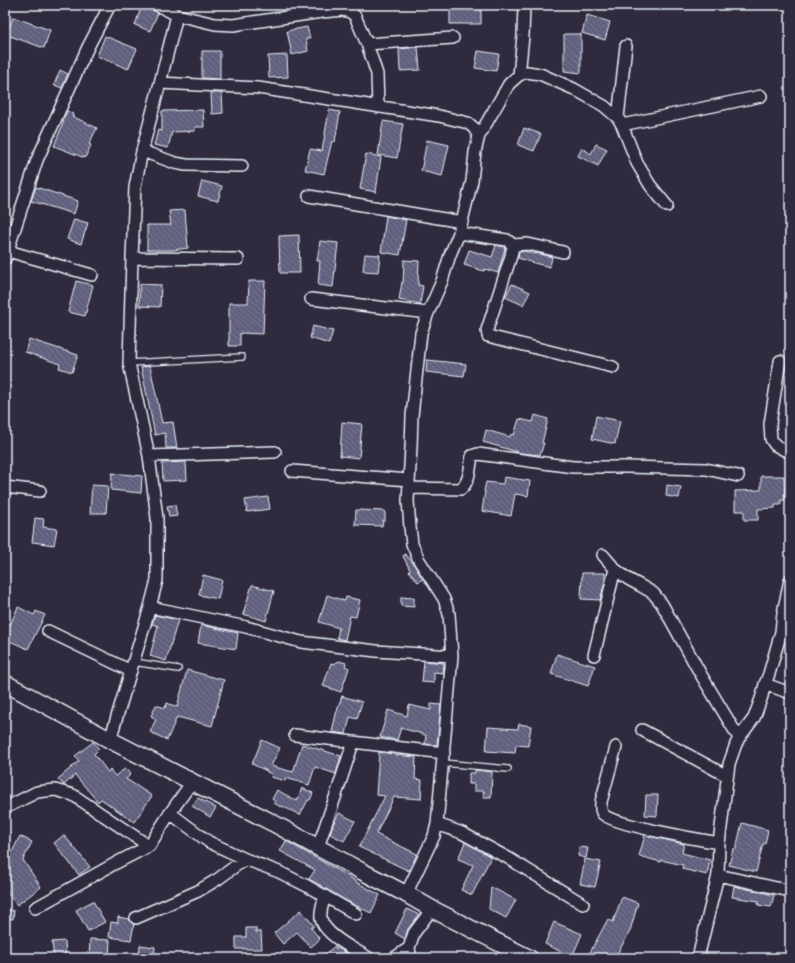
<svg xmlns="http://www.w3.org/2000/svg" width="795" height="963" viewBox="0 0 795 963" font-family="Mynerve,sans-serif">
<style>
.building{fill:url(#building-back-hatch);stroke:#e8f1f8}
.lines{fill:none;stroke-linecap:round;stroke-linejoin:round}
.lane-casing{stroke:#e8f1f8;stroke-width:8}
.street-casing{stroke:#e8f1f8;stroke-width:14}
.secondary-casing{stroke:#e8f1f8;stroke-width:19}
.lane{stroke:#2f2a3d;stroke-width:5.5}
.street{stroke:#2f2a3d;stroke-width:11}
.secondary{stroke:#2f2a3d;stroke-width:16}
</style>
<defs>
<pattern id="building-back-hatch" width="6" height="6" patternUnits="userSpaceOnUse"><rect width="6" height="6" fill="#60607e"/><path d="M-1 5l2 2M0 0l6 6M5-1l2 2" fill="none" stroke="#777791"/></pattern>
</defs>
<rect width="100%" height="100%" fill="#2f2a3d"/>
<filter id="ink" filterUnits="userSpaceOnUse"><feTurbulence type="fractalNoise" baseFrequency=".025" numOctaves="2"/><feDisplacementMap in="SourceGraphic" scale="8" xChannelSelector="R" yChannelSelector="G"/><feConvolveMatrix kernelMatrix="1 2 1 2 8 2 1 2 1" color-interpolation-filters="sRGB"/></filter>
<g filter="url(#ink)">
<path class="building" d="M142,5L151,9L158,13L150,31L135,25Z
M450,5H481V24H450Z
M587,15L610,22L605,40L582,33Z
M13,17L50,30L44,48L7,35Z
M307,27L310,38L306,39L308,51L292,55L287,31Z
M564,34H581V73L564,71Z
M105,36L137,49L128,69L97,56Z
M418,47L420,70L400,71L399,49Z
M202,51H220V79L202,78Z
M478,51L499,54L496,71L475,68Z
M287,55L288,77L269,78L268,56Z
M60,70L68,74L62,88L54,85Z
M211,93H222L223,113L212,114Z
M203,110L204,127H195V131L172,132L168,148L154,145L158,130L162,131V111Z
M329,110L340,112L335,142L332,141L324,174L305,170L310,149L322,151Z
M67,111L73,114L72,116L97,128L89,144L91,145L85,158L54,146L64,121H62Z
M383,121L403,124L397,158L378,155Z
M524,128L541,134L534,151L518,145Z
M427,140L449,145L442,176L421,171Z
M596,144L607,149L598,166L578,156L582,148L591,154Z
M366,154L381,157L376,192L360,189Z
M202,181L222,186L218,201L198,196Z
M36,187L78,201L74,214L31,201Z
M185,210L188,248L173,250H147V225H171L169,211Z
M386,216L406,220L400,255L381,252Z
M74,219L88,223L81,244L67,239Z
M299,235L300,273H280L279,236Z
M320,241L338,243L333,287L318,285L320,261H317Z
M496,245L504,247L505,248L498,273L485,269L484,271L464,265L469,250L492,257Z
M524,251L536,254V253L552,257L550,267L534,263L518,258L519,252Z
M365,254L380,255L378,272L363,271Z
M404,260L419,261L418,285L423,286L420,304L399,300L402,282L403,283Z
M76,281L93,285L85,316L68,312Z
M249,281H265L263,334L240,333V346H229V303H248Z
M140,284L161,285L160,307L139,306Z
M512,284L530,292L523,305L505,297Z
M313,326L333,331L329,344L310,338Z
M29,339L78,355L72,372L59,368L60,364L25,352Z
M427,360L466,364L464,376L426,372Z
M150,366L162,423L173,422L177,448H166L165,433L155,435L141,367Z
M535,415L548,419L542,443H544L540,455L521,453L483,442L486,430L510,437L511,434L514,435L519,419L533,422Z
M596,416L620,421L615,444L592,439Z
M342,422L362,424L359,458L340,456Z
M186,462L187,480L163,481L162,463Z
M112,473L142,476L141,493L111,490Z
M761,476H784L785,500H781V505H775V508L758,509V520H744V511H735V491L761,490Z
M504,477L530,481L528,496L515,494L511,516L482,511L485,491H484L486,482L503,484Z
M92,485L108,486L106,513H90Z
M667,485L681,487L679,498L666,496Z
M268,497L270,509L247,512L245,500Z
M175,505L177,516L169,517L167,506Z
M356,510L385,511V521L383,520L382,526L355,525Z
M35,518L44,519L43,527L57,529L54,545L32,542Z
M405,554L413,563L423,579L418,582L409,571L410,570L403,556Z
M582,573H605V582L600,600L581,599Z
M203,575L222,580L218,599L199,595Z
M252,585L274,591L266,621L243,614Z
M327,595L345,601L346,597L360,600L356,617L350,616L345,640L337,638L339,628L319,622Z
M401,597L414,598V607L401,606Z
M18,607L34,615L36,611L45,615L28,649L5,639V636Z
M155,615L178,620L166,661L150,656L158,626L152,624Z
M201,625L238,633L236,649L198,643Z
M557,654L595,666L588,686L551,674Z
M339,661L346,663L345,666L349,668L341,692L323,686L331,663L334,664Z
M424,661L444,663L443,673L434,672V683L422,682Z
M187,670L224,680L212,726L177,717L167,740L150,732L156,719L151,716L156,705L165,708L167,703L177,707Z
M342,696L362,702L357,719L350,717L346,734L332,732L336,714Z
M431,704L441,705L437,745L425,744L426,735L401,728L397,740L380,737L388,710L407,716L409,705L431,710Z
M519,724L531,726L528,746L516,745L515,753L486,751L488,727L518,729Z
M262,740L280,748L271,766L293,772L302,744L341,756L336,774L315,767L309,785L286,778L285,781L271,777L272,774L267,772V771L252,764Z
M93,742L99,749L94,754L108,772L110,770L115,776L126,768L131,774L126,779L152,796L134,822L101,799L98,802L75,775L64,785L58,779L79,761L75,756Z
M379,752L395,754V755L416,757L415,779L422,780L421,799L394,797L376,834L417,854L409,871L359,847L385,796L376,795Z
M475,770L492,772L491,797H483L484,791H474V784H469V773H475Z
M302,788L313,793L310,800H308L300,815L282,806L281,807L274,803L275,801L272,799L277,790L297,801Z
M646,795H658L657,816L645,815Z
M198,798L216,808L210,817L192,806Z
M339,813L355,821L344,841L330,834L333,824Z
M742,823L768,830L765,844H763L756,872L729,865L733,849H736Z
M64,835L90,867L79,875L54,843Z
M645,835L684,844L682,853L710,860L707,875L682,869L683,865L661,860V862L639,856Z
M20,836L32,842L23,860L41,887L17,905L5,890V848L12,852Z
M286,841L323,862L356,881V882L380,895L371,913L345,900L309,879L315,870L280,851Z
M465,842L491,857L472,895L461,890L473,865L458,859Z
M579,847L588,848L586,858L578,856Z
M585,859L601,862L595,887L580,884Z
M734,886L774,895L771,907L758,905L759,901L732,897Z
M491,887L516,900L506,918L489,909Z
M622,897L638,903L630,931L615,958H587L608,919L613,922Z
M93,901L105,922L88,931L76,910Z
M407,909L419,915L408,929L405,939L395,933Z
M5,910L14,911L13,919L5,918Z
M301,910L314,926L311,928L320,939L311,947L297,932L283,944L274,933Z
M118,917L129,919L132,923L134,924L131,940L109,937L111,922L118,923Z
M554,922L582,934L572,957L545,944Z
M246,928H256V932H261L262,949H236V937H246Z
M90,939L110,940L109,958H89Z
M65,941L66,958H54L52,942Z
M140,945L155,947L154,958H139Z
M335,946L336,949L338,948L348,954L352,958H320Z"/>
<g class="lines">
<g class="lane-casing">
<path id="lane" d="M129,363L242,357
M134,662L178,669
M443,763L508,769"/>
</g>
<g class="street-casing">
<path id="street" d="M157,5L177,15L215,24L233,25L322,12L343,10L350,12L355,16L367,44L377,74L378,107
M367,44L453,38
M519,75L523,36L524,5
M160,83L258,88L439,116L468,123L474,128L479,136L475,152L472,181L459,233L450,255L442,281L428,313L421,333L412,416L411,447L408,501L410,527L412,544L419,560L444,599L449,614L452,656L437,824L434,836L406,894
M618,118L626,46
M622,125L761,96
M479,136L509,84L519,75L527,72L540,74L574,89L604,106L618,118L622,125L637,163L650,185L667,206
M142,151L175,163L186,165L242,166
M309,196L462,222
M459,233L507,240L513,245L511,256L487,330L488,336L613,367
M513,245L528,244L563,252
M8,251L92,275
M132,258L238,259
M5,259L37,160L88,47L110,5
M311,299L428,313
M780,361L770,424L771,439L775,445L790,453
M149,456L275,452
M292,471L409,480
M5,487L40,491
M409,488L461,489C470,481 470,467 472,456L478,454L573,467H626L706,469L738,476
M603,555L615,569L628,579L641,586L653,593L662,604L700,673L739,738
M150,607L246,627L301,642L376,651L452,656
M48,631L131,671
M594,655L615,569
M765,684L769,674L781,632L783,613L790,580
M642,730L727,776
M295,735L444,753
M110,740L150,607L157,580V518L149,456L129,363L132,258L135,187L142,151L160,83L177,15
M616,747L601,802C601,806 600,811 603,814C610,824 701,840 719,843
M5,808L37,792L55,790L73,795L149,846
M170,813L209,842L245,859L279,872L307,886L356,914
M437,824L462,833L508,858L583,904
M318,847L338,789L353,743
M718,875L790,891
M325,896C323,902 320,911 321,918C323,934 355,950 369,958
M35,908L116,863L149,846L170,813L192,782
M136,918L198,891L218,879L245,859
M394,958L409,948
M411,958L409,948L414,933L432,909
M698,958L718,875L719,843L729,764L736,744L739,738L754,718L762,696L765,684L790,693"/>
</g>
<g class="secondary-casing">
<path id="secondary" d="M5,683L110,740L273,823L363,872L406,894L432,909L529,958"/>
</g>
<use href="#lane" class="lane"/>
<use href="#street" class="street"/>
<use href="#secondary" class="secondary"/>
</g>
</g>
<rect width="795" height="963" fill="none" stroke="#2f2a3d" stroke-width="20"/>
<rect x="10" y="10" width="775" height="943" fill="none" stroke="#e8f1f8" stroke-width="1.5" filter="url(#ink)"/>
</svg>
